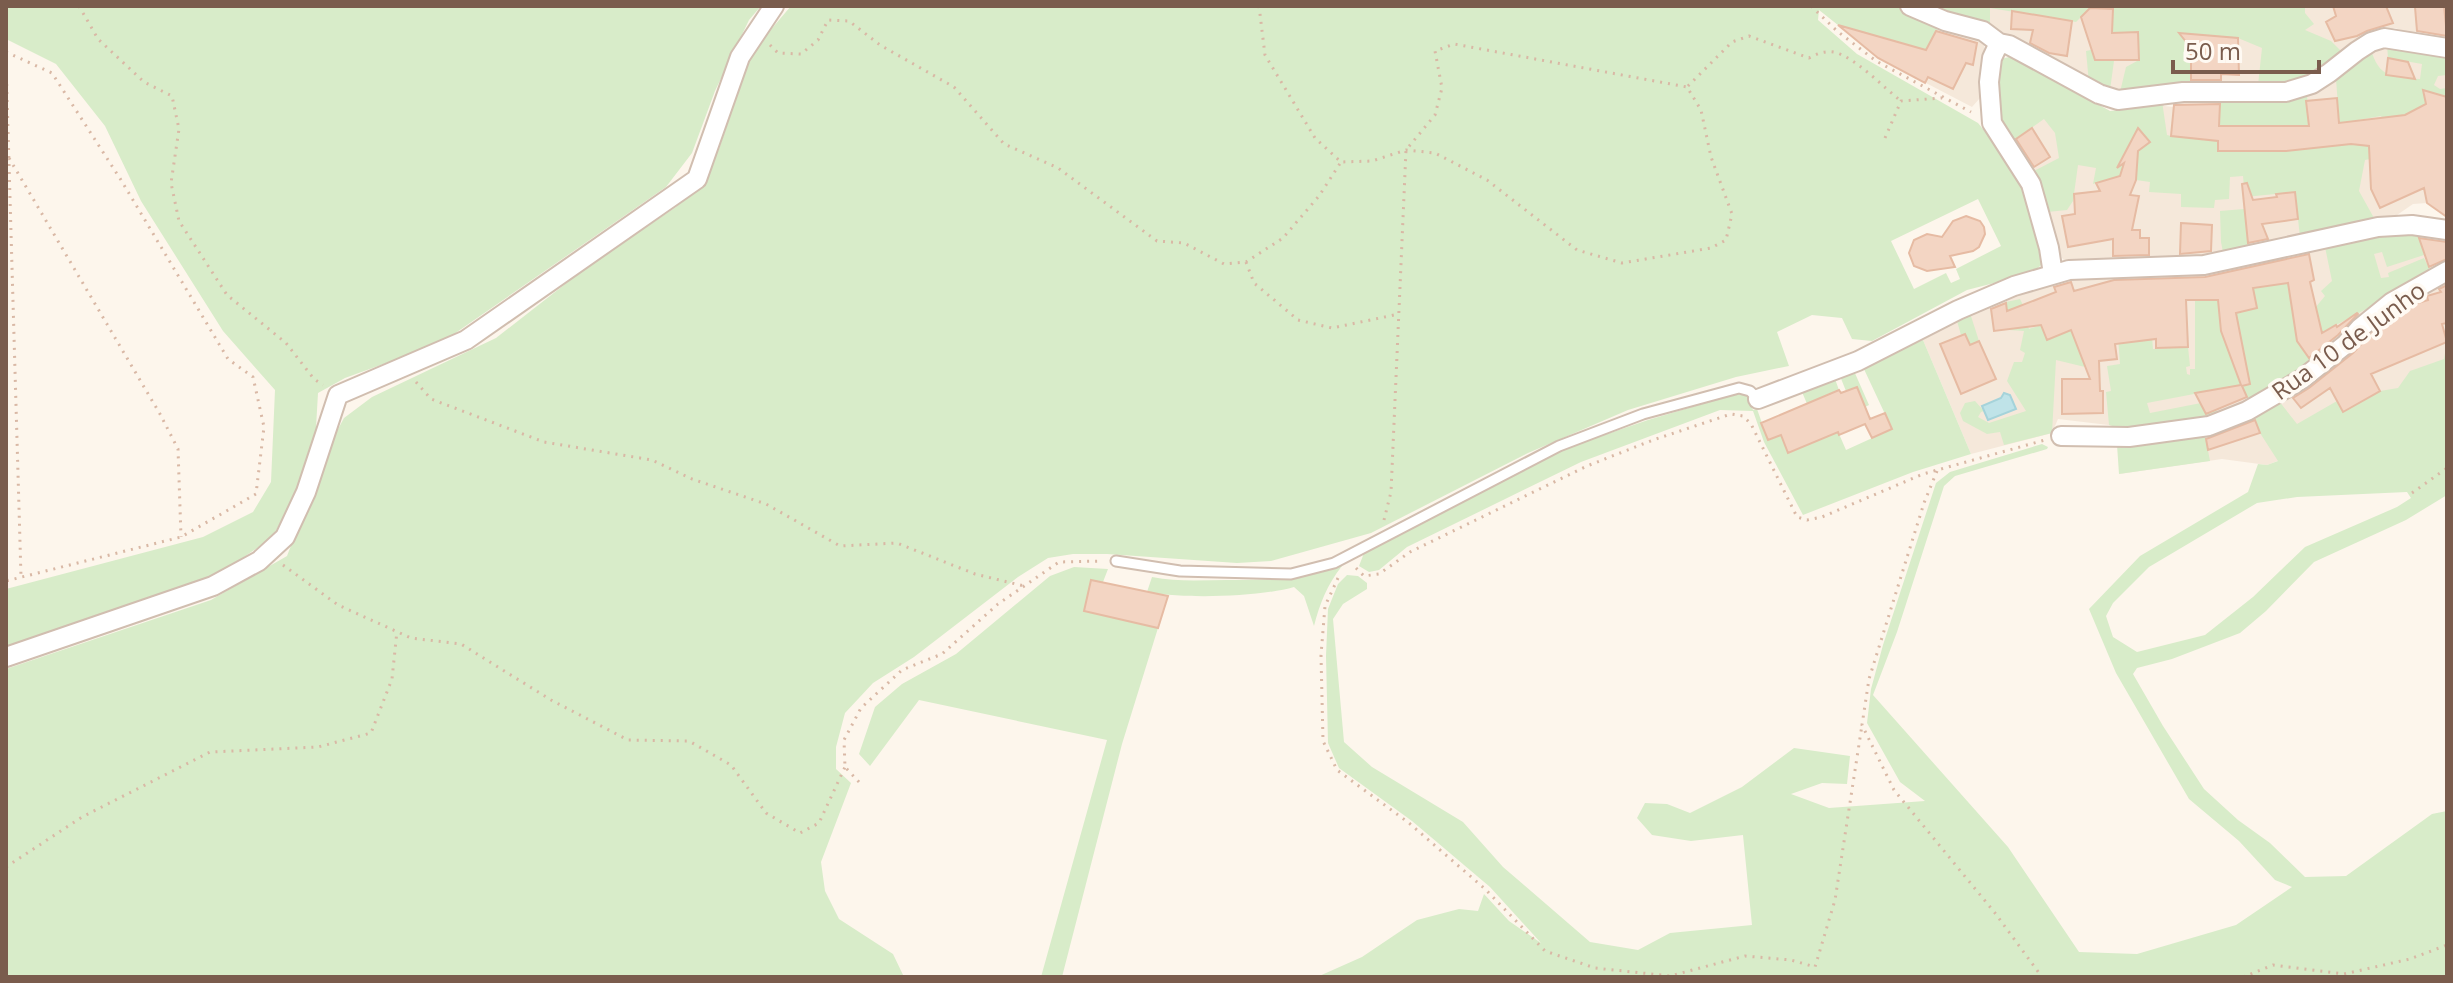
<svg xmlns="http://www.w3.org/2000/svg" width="2453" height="983" viewBox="0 0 2453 983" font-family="'Open Sans',sans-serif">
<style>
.residential{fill:#f5e8da}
.green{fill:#d8ecc9;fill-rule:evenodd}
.water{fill:#bfe3e8;stroke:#a5d3da;stroke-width:2}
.building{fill:#f3d5c3;stroke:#e6bba3;stroke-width:2}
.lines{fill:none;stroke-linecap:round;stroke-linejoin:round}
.lane-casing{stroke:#d1beb0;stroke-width:13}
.street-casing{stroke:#d1beb0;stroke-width:22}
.path{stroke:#d9b8a5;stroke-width:3;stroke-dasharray:2 6;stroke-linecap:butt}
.lane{stroke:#fff;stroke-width:9}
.street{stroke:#fff;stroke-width:18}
.labels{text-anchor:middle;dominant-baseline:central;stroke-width:7;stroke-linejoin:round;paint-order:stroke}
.street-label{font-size:24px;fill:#7a5c4d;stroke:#fffaf3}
</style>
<rect width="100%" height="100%" fill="#fdf6ec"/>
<path class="residential" d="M1819,6H1895L1939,26L1985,38L1980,98L1972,107L1878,58L1819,9Z
M1989,6H2208L2304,29L2305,6H2447V42L2430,40L2395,28L2374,33L2346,47L2319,70L2282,86L2192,82L2120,92L2094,85L1990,28Z
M2387,45L2447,53V217L2427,203L2413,204L2397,215L2374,218L2210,261L2068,264L2062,258L2047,212L2013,141L2009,57L2110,111L2132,109L2136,106L2162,101L2164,106L2174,107V99L2220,101L2288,100L2307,95L2335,79L2371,49Z
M2392,231L2443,238L2447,241V262L2387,298L2301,372L2250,405L2208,420L2126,430L2117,426L2058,419L2052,433L1971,454L1923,340L1988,303L2100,272L2215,269L2284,259Z
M2447,277V396L2267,465L2222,459L2119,474L2205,435L2255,418L2351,353L2363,335L2389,311Z"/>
<path class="green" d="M6,6H761L749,20L715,91L692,153L666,187L441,343L345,378L318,393L315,445L296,492L272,538L219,574L6,648V589L203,537L253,512L271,482L275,390L223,331L141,201L105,126L56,64L6,39Z
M791,6H1895L1939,26L1926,50L1838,25L1819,10L1818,20L1857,54L1978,123L2000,150L2026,192L2043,246L2042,264L2033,273L1967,290L1872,341L1852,339L1842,318L1812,315L1777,332L1789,366L1736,377L1628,410L1528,453L1371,533L1271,561L1237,563L1107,554H1073L1048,558L1018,577L914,657L873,683L845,713L836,747V769L851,783L821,862L825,891L839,919L893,954L904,977H6V669L211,600L287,556L331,442L344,418L372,397L496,338L587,267L676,207L707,172L719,149L751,53ZM1978,199L2001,246L1956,269L1960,279L1951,283L1946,273L1914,289L1891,241Z
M1928,6H2305V13L2314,24L2305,30L2331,41L2341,51C2313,75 2296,87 2258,85L2262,48L2238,38L2180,33L2191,48V71L2207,72V83L2192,82L2120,92L2126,67L2139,60L2138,33H2112L2113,9L2090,8L2076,22L1990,8V28Z
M2387,45L2447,53V75L2438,76L2434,85L2440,89L2447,88V97L2424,90L2429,114L2405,115L2386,124L2381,116L2347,122L2348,144L2385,147L2386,156L2365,160L2359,191L2374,218L2300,237L2295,192L2245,197L2243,176L2230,177L2229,199L2215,200L2214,208L2181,207V194L2149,192L2150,182L2136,180L2138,151L2150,142L2138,128L2130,143L2120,176L2093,184L2096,168L2078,165L2073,201L2067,210L2047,212L2032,172L2059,158L2055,133L2044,119L2013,141C1995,120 1991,85 2001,59L2009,57L2110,111L2132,109L2136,106L2162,101L2167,135L2171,136L2218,141L2220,101L2288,100L2307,95L2311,148L2341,145L2336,79L2371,49C2378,77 2393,78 2420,79L2422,64L2388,58Z
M2091,50L2095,60L2114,61L2110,90L2089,83L2086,51Z
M2244,209L2248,241L2251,250L2224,257L2221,242L2220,211Z
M2392,231L2418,233L2424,255L2387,267L2382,252L2374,254L2381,278L2389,277L2388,273L2424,258L2431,272L2387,298L2319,334L2315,308L2325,296L2321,291L2332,281L2325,247Z
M2287,279L2297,341L2312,362L2250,405L2241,385L2147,403L2150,413L2201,403L2214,406L2219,416L2126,430L2109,425L2106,392L2111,391L2107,366L2120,364L2117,324L2151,322L2153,349L2188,347L2190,366L2186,367L2187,374L2190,375V369H2195V300L2218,299L2249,310L2257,307L2253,288Z
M2020,299L2023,305L2020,306L2029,329L2041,325L2047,339L2071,330L2085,367L2056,360L2052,433L2004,445L2000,432L1987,434L1963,421L1960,413L1965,403L1975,401L1984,411L1981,412L1978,417L1989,423L2026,411L2007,381L2014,362H2022L2025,353L2020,350L2024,331L2009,330L2006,302Z
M1970,313L1979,341L1970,345L1965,334L1961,335L1957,321Z
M1923,340L1971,454L1913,472L1803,515L1764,442L1753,411L1720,410L1581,462L1407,547L1379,570L1369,572L1359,566L1364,553L1561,450L1648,420L1736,394L1747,395L1753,410L1757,409L1768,440L1781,435L1789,453L1822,439L1802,392L1835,379L1839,390L1823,397L1846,450L1892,429L1863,367Z
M2447,342V495L2406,520L2314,562L2266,611L2240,633L2172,659L2137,668L2133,674L2163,726L2204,789L2238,820L2270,843L2305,877L2346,876L2432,814L2447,811V977H1317L1362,957L1417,920L1459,909L1478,911L1484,894L1509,921L1541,943L1490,887L1412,821L1339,768L1328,743L1326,656L1328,609L1338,584L1347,575L1358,576L1367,583V589L1343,604L1333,619L1344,742L1372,767L1463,822L1503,867L1590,942L1638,950L1670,933L1752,925L1743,835L1691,841L1652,835L1637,818L1645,803L1667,804L1690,813L1742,787L1794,748L1850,756L1847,784L1822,783L1791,794L1829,808L1925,801L1900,782L1867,723L1871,689L1883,645L1936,483L1950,472L2042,444L2048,447L2047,449L1955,476L1944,486L1897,632L1873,695L2008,847L2079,952L2137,954L2236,925L2292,887L2275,880L2239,841L2189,799L2116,673L2089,609L2140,556L2248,492L2258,464L2267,465L2278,461L2260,433L2255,418L2279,401L2297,424L2337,401L2344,411L2380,391L2398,388L2410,371L2444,359ZM2407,492L2411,498L2397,507L2305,547L2253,597L2205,635L2137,652L2113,637L2106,616L2113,603L2149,567L2257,503L2297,497Z
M1854,371L1869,405L1865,407L1857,387L1846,391L1840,376Z
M2205,435L2210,461L2119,474L2117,445Z
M1339,564L1342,566C1327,585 1320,603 1314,626L1304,596L1294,587C1260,597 1182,599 1147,592L1152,577C1177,582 1202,580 1227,580C1265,579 1304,582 1339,564Z
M1074,567L1108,569L1103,582L1091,580L1084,611L1158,628L1122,744L1062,977H1041L1107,740L919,700L870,766L859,754L875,707L902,684L956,654L1050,576Z"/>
<path class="water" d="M2004,393L2010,395L2016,409L1988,420L1982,406L2001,398Z"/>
<path class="building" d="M2333,6H2386L2393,23L2367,31L2357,36L2335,41L2326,22L2336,16Z
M2444,6L2447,36L2417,31L2415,7Z
M2090,8L2113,9L2112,33L2138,32L2139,60H2095L2081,17Z
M2012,11L2072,21L2067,56L2049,53L2030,43L2033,30L2011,29Z
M1838,25L1926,50L1936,31L1977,43L1973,65L1966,63L1953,89L1928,77L1925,83L1878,58Z
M2179,33L2238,38L2239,75L2221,74V80H2191V48Z
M2388,58L2408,62L2415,79L2386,75Z
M2423,90L2447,97V217L2427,203L2424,188L2380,208L2371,189L2369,146L2351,144L2286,151H2218V141L2171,136L2174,105L2220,104L2219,126H2309L2306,101L2337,98L2339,123L2405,115L2426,104Z
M2032,128L2050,157L2034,167L2016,139Z
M2138,128L2150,142L2138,151L2136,180L2130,195L2139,196L2132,230H2140V238H2149V255L2113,256V239L2068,247L2062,216L2075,214L2074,194L2100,191L2096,183L2120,176L2124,163L2117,168Z
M2247,183L2253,200L2277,197L2276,194L2295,192L2298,219L2262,224L2268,239L2248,243L2242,184Z
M1966,216L1980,221L1984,227L1985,234L1979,247L1973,251L1950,256L1955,267L1927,271L1914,266L1909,253L1914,240L1927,234L1942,237L1953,221Z
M2181,223L2212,225L2211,251L2180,254Z
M2419,238L2447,242V259L2429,267Z
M2309,254L2314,280L2310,282L2322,333L2336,325L2337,327L2357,313L2358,314L2338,335L2309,358L2297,341L2288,283L2253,288L2257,308L2236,313L2250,384L2242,386L2247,397L2206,414L2195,393L2241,385L2221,331L2218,300H2186L2188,347L2156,348V339L2115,344L2117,359L2099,361L2100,391H2103V413L2062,414V379H2090L2071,330L2047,340L2041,325L1994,331L1991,309L2006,303L2007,311L2056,292L2054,287L2071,282L2074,291L2114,280L2205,277Z
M2447,285V323L2442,324L2447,342L2371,374L2380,391L2343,412L2330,388L2301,408L2293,398L2309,388L2353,353L2368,337L2399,312L2411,305L2428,300L2427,296L2441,292L2439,289Z
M1965,334L1970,345L1979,341L1996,379L1961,394L1940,344Z
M1857,387L1870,419L1885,413L1892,429L1872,438L1865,424L1839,435L1838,432L1788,453L1781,435L1768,440L1761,423L1839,390L1841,393Z
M2255,420L2260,433L2208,450L2206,439Z
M1091,580L1168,596L1158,628L1084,611Z"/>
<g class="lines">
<g class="lane-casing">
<path id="lane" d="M1116,561L1180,571L1291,574L1334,563L1559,446L1643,414L1739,388L1750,391L1758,399"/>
</g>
<g class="street-casing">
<path id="street" d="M1910,6L1945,21L1983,31L1999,43
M2053,274L2049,248L2031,184L1992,123L1989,82L1992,58L1999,43L2009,45L2099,94L2118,100L2183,92H2286L2312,84L2329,73L2357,51L2371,42L2384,38L2447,48
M1758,399L1858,361L1958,310L2014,286L2069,270L2204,265L2378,227L2412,225L2447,230
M2061,436L2129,437L2209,426L2247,411L2302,379L2346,344L2360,328L2392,302L2447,271
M6,657L213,586L259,561L285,537L306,492L338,395L466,340L697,179L740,57L774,6"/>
</g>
<path class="path" d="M79,6L98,39L144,82L172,96L179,129L171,183L179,221L227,295L286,343L314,379L323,385
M1259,6L1265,55L1315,138L1341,162L1372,161L1406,150L1435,153L1487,180L1577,250L1622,263L1711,248L1726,240L1732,214L1711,157L1701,110L1687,87L1732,42L1749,36L1809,58C1818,53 1829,49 1840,54C1862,64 1882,86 1901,101
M1811,6L1837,31L1876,61L1971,112
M770,45L778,53L801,54L818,40L828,20L849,21L880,45L954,87L1004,144L1058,168L1157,241L1184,243L1224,264L1246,262L1283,238L1319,196L1341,162
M6,52L52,73L121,180L228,359L253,377L264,427L256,494L181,537L6,581
M6,60L21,577
M1885,138L1901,101L1942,98
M9,158L160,414L178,449L181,537
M1246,262L1254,283L1298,320L1332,328L1399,314
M416,382L431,399L544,442L652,460L692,479L766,504L840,546L897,543L975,574L1024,586
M1937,471L1924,503L1869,679L1862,725L1894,790L1995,913L2042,977
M2412,493L2447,468
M1384,520L1391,492L1406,150L1435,115L1442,88L1435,51L1454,44L1687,87
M283,565L338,605L411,638L461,644L551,700L628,740L689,741L731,765L766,813L800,833L819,823L845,767
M1356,568L1364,576L1379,574L1410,552L1587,466L1653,440L1731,414L1743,416L1751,424L1797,517L1807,520L1822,517L1923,474L2045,440
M1338,578L1325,606L1321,655L1323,741L1337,770L1409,823L1485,889L1545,951L1595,968L1670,976L1745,956L1791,960L1815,967L1835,900L1862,725
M859,782L845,767L844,740L861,708L902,670L942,654L998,604L1059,562L1103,561
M6,867L82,817L210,752L318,747L371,733L392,679L397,631
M2243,977L2273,965L2344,974L2410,959L2447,945"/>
<use href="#lane" class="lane"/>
<use href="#street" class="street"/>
</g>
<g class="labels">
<g class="street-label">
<text transform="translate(2348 340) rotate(-36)">Rua 10 de Junho</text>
</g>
</g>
<rect width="2453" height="983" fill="none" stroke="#7a5c4d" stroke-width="16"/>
<path d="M2173 60v12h146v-12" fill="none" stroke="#7a5c4d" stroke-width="4"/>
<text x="2185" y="60" font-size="24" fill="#7a5c4d" stroke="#fffaf3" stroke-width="6" paint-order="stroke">50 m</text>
</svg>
